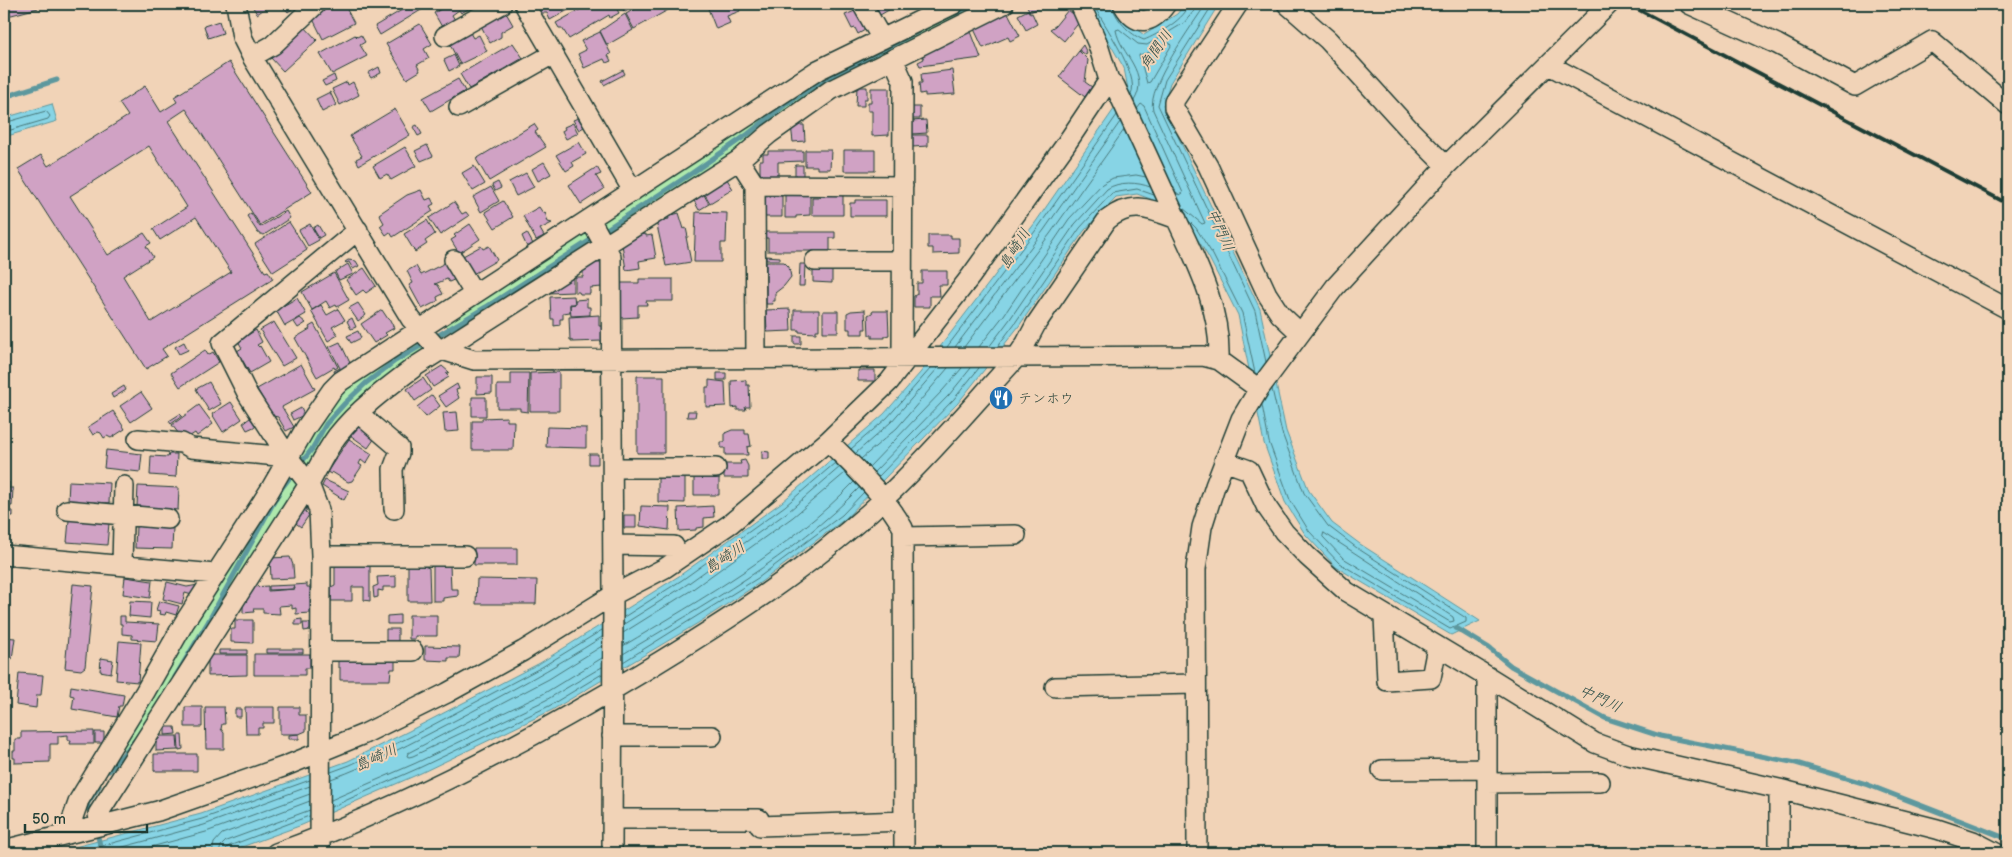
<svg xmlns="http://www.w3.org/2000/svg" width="2012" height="857" viewBox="0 0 2012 857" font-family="'Balsamiq Sans','Klee One',sans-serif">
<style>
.green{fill:#aee8ac;stroke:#669270}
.water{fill:#87d4e5;stroke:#5d989e}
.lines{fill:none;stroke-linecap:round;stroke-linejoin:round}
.shore{stroke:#49797b;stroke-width:1}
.stream{stroke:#5d989e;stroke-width:5}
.building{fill:#d0a2c4;stroke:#1f3d34;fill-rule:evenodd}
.minor-casing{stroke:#1f3d34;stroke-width:22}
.minor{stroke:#f1d3b7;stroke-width:19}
.rail{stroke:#1f3d34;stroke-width:4}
.labels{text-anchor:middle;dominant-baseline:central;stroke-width:4;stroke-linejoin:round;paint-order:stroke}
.poi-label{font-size:14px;fill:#1f3d34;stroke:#f1d3b7;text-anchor:start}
.water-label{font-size:15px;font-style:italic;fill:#294c46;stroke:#f1d3b7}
</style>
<rect width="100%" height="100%" fill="#f1d3b7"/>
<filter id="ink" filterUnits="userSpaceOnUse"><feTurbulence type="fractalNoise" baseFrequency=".02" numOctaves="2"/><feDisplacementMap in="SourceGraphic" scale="10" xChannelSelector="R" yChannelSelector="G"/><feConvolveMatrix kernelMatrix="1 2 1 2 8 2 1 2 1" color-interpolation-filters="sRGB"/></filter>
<g filter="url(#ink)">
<path class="green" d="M965,4H989L813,94L731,154L619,229L532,280L459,332L452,331L444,323L806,85Z
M412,340L427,353L351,409L130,756L119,747L273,493L343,387Z"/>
<path class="water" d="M1087,4H1116L1131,25L1144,35L1177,14L1185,4H1219L1170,83L1163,105L1260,309L1286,431L1309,491L1332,523L1360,544L1480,621L1451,635L1336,567L1305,534L1285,502L1264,443L1238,315L1209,258L1192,230L1161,203L1137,194L1116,197L1084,231L1019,326L958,403L845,519L761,582L698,623L552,710L421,773L302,825L225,853H52L201,814L348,761L409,731L540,663L679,576L782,502L884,414L920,373L1035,223L1128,89L1124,68Z
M52,104L57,121L4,137V118Z"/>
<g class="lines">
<path class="shore" d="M1093,4C1102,22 1141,76 1131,94
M1112,4C1114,18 1130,35 1144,40C1157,35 1187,18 1189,4
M1213,4L1165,80L1158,105L1255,311L1266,362
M1167,43H1170L1171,46L1150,82L1147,83L1139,55L1151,52Z
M1134,101C1151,73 1120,54 1116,30L1119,29L1138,44L1147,45L1184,23L1194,11L1195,4
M1137,109L1141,104L1144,106L1183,193L1180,195L1176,192
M4,123L46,111L50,116L48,119L4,132
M1183,208L1202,224L1205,223L1153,110C1146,88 1193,24 1206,4
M1189,221L1196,228L1213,255L1242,313L1255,373
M947,347L1039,226L1117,115
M955,347L1044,230L1120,122
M964,347L1050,234L1124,130
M979,347L1004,315L1069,219L1102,184L1113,178L1136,175L1146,177
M989,347L1010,319L1075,224L1107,189C1119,181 1138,182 1150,187
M997,347L1015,323L1080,228L1112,193L1137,189L1154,195
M1262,405L1269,442L1290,500L1309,531L1339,563L1450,629L1466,622V618L1357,548L1328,526L1304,493L1282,433L1272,389
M851,449L887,418L931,368
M856,453L891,422L938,368
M861,459L897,428L948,368
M869,467L943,390L962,368
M874,472L949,395L971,368
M878,477L954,399L979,368
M1324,533L1453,617L1454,621L1450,622L1343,558L1323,537Z
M624,617L682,580L785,506L835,463
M624,624L686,585L789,511L840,467
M623,633L690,591L793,517L845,473
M623,646C702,599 791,548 854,482
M623,654C703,606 795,555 859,488
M602,658L543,694L413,756L409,757L407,756L408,753L549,679L602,646
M623,662L758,578L842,515L864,492
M331,772L350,765L412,736L542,667L602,630
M331,779C373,764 413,742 452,722C504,695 553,668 602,637
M331,800L416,763L546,700L602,667
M331,807L419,768L549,706L602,674
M75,853L202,819L310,780
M101,853L204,825L310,786
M129,853L206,832L310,794
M212,853L214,843L222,834L310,801
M219,853L221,846L226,841L310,810
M226,853V849L229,846L309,816"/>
<path class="stream" d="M956,13L973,4
M4,97L57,80
M602,232L692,173L748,134L785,105L823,80L919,31
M1456,628L1489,648L1511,666L1605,718L1660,736L1796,763L1866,784L2008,839
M175,677L208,622L281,489L312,449L326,424L345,403L366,383L395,361L486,307L595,237
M109,771L136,739
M92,815L87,804L99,786
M97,833L102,853"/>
</g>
<path class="building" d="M4,4H37L38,8L4,17Z
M57,4H78L58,9Z
M251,4H272L257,14Z
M281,4H295L296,6L288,12Z
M335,4H344L354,23L323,39L313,19L319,12Z
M361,4H372L373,6L365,11Z
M390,4H398L400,7L393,10Z
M412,4H431L380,35L375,26Z
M450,4H483L473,9L472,7L461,13L459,10L452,15L455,20L442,27L434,13Z
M543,4H579L550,20L547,13H541L538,7Z
M590,4H614L619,13L610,18L609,15L569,39L562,28H559L556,23Z
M619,4H640L625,12Z
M644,4H668L669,5L666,6L668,10L634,29L626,14Z
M712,4H738L740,11L727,16L730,23L716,29L707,6Z
M874,4H899L880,15Z
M1026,4H1048L1030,12Z
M1028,10L1030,14L1032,13L1037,24L1026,30L1018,15Z
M1068,10L1081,20L1064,41L1050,29L1055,26Z
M505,11L513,25L501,32V37L490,43L480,24Z
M855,11L865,30L858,34L855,28L852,29L845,15Z
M1004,11L1006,14L1008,13L1020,36L1010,41L1008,37L983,48L974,29Z
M625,14L633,30L607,45L600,31Z
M219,21L223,33L208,38L204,26Z
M420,24L432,44L424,49L429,58L417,65L420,71L407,79L386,44Z
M304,26L317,40L283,71L270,57Z
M970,29L981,58L920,66L918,62L924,59L921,53Z
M469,31L473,38L479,35L487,51L460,64L448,41Z
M600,32L611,54L608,55L611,61L606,63L604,59L584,68L578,54L586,50L581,41Z
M355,35L357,37L361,35L365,42L360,45L367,56L332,74L320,54Z
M513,43L523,58L469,89L460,74Z
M1083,45L1087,53L1086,55L1079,50Z
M1079,51L1088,60L1085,82L1092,87L1085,97L1059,77Z
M454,55L459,66L449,71L444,60Z
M229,62L312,192L260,225L186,109L168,121L265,272L268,271L273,279L162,349L167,356L146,369L18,169L41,155L48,166L128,116L119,103L145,86L161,112L177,102L174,97ZM149,146L187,207L153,229L160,240L196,217L231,272L151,322L123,276L153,257L146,246L151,243L144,233L108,255L70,196Z
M379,67L381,73L371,78L368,73Z
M623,70L625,74L604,85L602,81Z
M952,70L955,94L925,96V93L920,94L919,83H922L921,74Z
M334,75L336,81L325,86L322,81Z
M458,79L465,91L431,111L423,98Z
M347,82L348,85L353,82L359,95L340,105L332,89Z
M857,87H867V99H864V106H856Z
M871,88H889V135L872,136V111H868V102H871Z
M330,92L336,105L322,112L316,99Z
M911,107H920V119H912Z
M395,109L410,135L359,165L356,159L362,156L350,136Z
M578,118L584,127L579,130L573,120Z
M926,120L927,133L912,134L911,121Z
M573,123L578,133L566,139L562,131L565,129L564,127Z
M534,124L538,130L535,132L546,147L489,181L476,159Z
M417,125L422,134L418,136L413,127Z
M791,125H804L805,141L793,142Z
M912,135H928V146L912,147Z
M579,142L586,154L572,162L574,166L566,171L556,155Z
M427,145L433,156L421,161L415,151Z
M405,147L416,166L391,180L387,174L380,178L373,166Z
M805,150H831L830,169H817V166H805Z
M844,150H875V171H844Z
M768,151H803V161L778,162V177H760V160H763V154H768Z
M544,162L551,174L538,181L532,169Z
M795,165H803V177H795Z
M474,166L485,184L473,191L462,173Z
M597,167L601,174L596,176L604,189L581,204L569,185Z
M526,173L534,187L516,196L509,182Z
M725,176L733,189L710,203L703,191Z
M498,182L501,188L495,191L492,185Z
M491,187L499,201L481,212L473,197Z
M421,190L426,200L431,198L434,204L430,206L433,211L393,237L390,232L386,235L380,226L384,223L379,214L407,195Z
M702,191L709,204L699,210L692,197Z
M764,193H770V196H782V217H764Z
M785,195H810V215L796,216V218H785Z
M821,195H843V215H812V197H821Z
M855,200H886V216H850V203H855Z
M503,201L513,217L495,228L485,212Z
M454,202L462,214L466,212L469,216L440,235L429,218Z
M539,207L543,213L545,212L548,222L552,223L540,229L544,236L536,240L523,216Z
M286,211L290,218L264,235L258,233L247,216L251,213L260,227Z
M696,212L727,213L726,243H721V262H694Z
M679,213L684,229L686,228L688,237H686L691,262L666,266L656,221L669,219L668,216Z
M427,220L435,234L425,241L427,244L415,252L404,234Z
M289,222L307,250L273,272L255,244Z
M310,224L319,240L308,246L299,230Z
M470,224L480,239L459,253L451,240L456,237L454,235Z
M318,225L324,235L319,238L313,228Z
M764,232H835V238H830V251H768V238H764Z
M527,233L533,244L527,247L522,236Z
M646,234V236L652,235L656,258L639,261L640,268L626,270L622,244L624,240L638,237V235Z
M928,235H951V238H959V253L933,254V248H928Z
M481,246L483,249L489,246L497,260L473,274L463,256Z
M766,256L780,257V260H766Z
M348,260L356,261L359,266L353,269L349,262L346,263L345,262Z
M447,262L456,279L449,282L447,279L435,284L438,285L443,294L437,297L438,301L422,309L409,285L413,283L407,271L416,266L421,275Z
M766,262H784L789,267L791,277L784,286L775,293V301H772L773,304H766Z
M588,263H602V287L590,288V294H580L579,292H575V277H583V265Z
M348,264L353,274L339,280L335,272Z
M800,264H805L804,286H799Z
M364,268L376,286L366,293L363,290L356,295L346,280Z
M813,268H832V283L813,282Z
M922,271H947V285H939L940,296H930V307H914V296L917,294V283H922Z
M334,273L349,300L337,307L336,305L330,308L326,301L312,310L302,292Z
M565,277H573V292L549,293V288Z
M639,279H673V301H646L647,305H638V317L621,318V283H639Z
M574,296L575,304H570V312L563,313V319H560V325L554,326V319H551L550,297Z
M297,298L306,314L285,326L276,310Z
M587,299V307H590V315L571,316L570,305L575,304V300Z
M358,303L366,315L358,321L349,308Z
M321,305L327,315L338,309L345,320L332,327L338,335L328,341L311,311Z
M790,309L791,331L767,332L766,310Z
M382,310L388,319L389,318L394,328L385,333L387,335L374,343L361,324Z
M794,310H819V330H816V333L799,332V330H794Z
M865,310L866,329H863V334H850V329H847V313L851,311Z
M823,311H838V332H823Z
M873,311H888L889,335L885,336V338H872V335H869L868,315L872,313Z
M599,315V326H602V341L572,342V340H570L569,317Z
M300,318L306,323L298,328L294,322Z
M352,318L356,327L351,329L347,321Z
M274,322L296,358L282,366L260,330Z
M314,324L338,367L335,369L334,367L317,377L295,338L310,329L309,327Z
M256,330L262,342L257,345L259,347L260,346L269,362L250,373L237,351L242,348L238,341Z
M358,331L361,338L351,343L347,336Z
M794,336H801V344H794Z
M184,342L188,350L179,354L175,347Z
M340,342L351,365L335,374L334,371L340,368L329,347Z
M205,350L208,355L213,352L219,362L180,387L171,373Z
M301,364L315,389L282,407L294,427L286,431L278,417L273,416L257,389Z
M442,366L449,372L446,374L449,377L433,387L426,376Z
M858,370H875V381H858Z
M559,372V411H530V373Z
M511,373H529L528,412L520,411V408H497V385H511Z
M717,373H726V380H717Z
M637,376H664V453H637Z
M477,377H492V393L477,394Z
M423,378L431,390L415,401L407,389Z
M709,380L725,382L726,406L706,407V387H709Z
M746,380V385H749L750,407H745L746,410H737V407L732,408L731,381Z
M209,382L221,404L209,411L196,389Z
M457,384L459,389L456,390L459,398L446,407L438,396Z
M124,386L126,390L113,398L111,394Z
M141,392L152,408L131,422L120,406Z
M432,395L440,406L426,417L417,407Z
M472,397H486V416H472Z
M231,402L242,419L223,432L212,414Z
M199,405L213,424L197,436L195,433L187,438L183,434H179L172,425Z
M301,408L304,415L293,420L290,414Z
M113,411L125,429L111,438L107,436L104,438L101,433L98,432L93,435L88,427Z
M688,411H696L695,417H687Z
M457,412L459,431L445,432L443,413Z
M180,414L182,416L171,424L169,421Z
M507,417V421H514L513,450H472V421H482V418Z
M250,418L256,426L247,430L243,423Z
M360,422L377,435L368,448L350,435Z
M547,427L586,428V448L546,447Z
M732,430H745V434H749L751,446L747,447L748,455H725V448H721V442H725V433Z
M349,439L372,454L366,464L361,460L359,464L362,466L352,481L348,482L332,472L331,474L327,472Z
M106,450L142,454L140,472L104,468Z
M762,451L769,452V459H762Z
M169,454H177L176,477L150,475L151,456L168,457Z
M589,454H598V464H589Z
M745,460L748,466V478H724V464H741L740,461Z
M719,474V495H694V475Z
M658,476H685V503L658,502Z
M325,480L349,491L344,500L322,486Z
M4,481L9,482V488H13L12,506L4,505Z
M69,481L110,483L109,503L68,501Z
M138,486L179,488L178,510L137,506Z
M305,504L309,507L305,512L309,515L301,527L293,521Z
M641,506L670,507L669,530L640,526Z
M713,506L714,517L704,518V527L696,528V530L679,531L678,508Z
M4,511H13V516H4Z
M624,515H636V528H624Z
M4,518H9L8,535H4Z
M69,520L109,523L107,545L67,542Z
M136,526L173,528L172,549L135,548Z
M474,548H517V565H474Z
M290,557L293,565L294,578L271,579L270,558Z
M335,565H370V601L364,600V587H352V601H331V587L335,585Z
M408,565H421L429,568L430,601H408Z
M433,565H450L451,589H458V596L443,598V601H433Z
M396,576V587H383V591L378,590V597L374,598L373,587L378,585L377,577Z
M125,577L152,581L150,598L123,594Z
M477,579L537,580L536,604H476Z
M167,582L187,587L198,585L192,595L185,593L182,604L163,599Z
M73,584L93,586L85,667L81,670L65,668Z
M307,584V587H310V613L296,614V608L292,609V605L279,606L280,614L263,613V609H253L254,612L243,613V601L252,587L268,586V591L295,589L294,585Z
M294,585V589L269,590V586Z
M130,601L151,602L150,618L129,616Z
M159,601L179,606L176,615L166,612L165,615L159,614L160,611L156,610Z
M400,615V624H387V616Z
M409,615H437V636H415V639H409Z
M120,616H125V622L159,624L157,641L132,639V635L122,634V624H120Z
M302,619V625H295V620Z
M235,620H253V643L231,642V629H235Z
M303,623H310V630L304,631Z
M386,629H398V645H386Z
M4,637L15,638L12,659L4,658Z
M119,641L141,643L138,682L116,680Z
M425,646L460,647L459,658H448V661L425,660Z
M266,649H303V653H266Z
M219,650H247V654H219Z
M254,654H310V668H305V675H254Z
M208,655H247V675L208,676Z
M395,657V669H391L390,680H340V667H338V659Z
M101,658L113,660L111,673L100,671Z
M19,673L43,675L41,695H37L36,708L16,705Z
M71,686L124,695L122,706H119L117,717L72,709L74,696L70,695Z
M185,707H202V727H185Z
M205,707H224L225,724H222L221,729L224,733V749H206Z
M245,707H274V723H263V728H258V734H246Z
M280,707H299V715H306V731L299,734H280Z
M235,709H241V717H235Z
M165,727H175L176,734L165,735Z
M94,731V744H70L71,740H68V735L58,736V744H50V762L15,763V758H13V751H15V739H21V732Z
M95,732H104V743H95Z
M299,734V739H289V735Z
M178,735H182L183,749L179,750Z
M159,736H177L178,750L156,751V739H159Z
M154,754H197V771H154Z"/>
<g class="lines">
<g class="minor-casing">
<path id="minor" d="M236,4L242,37L252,57L411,319L435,346L442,350L474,360L1203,356L1219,360L1259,389
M524,4L633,191
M862,4L882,39
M1080,4L1097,42L1109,80L1115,86C1136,130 1156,174 1176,218C1197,263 1221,309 1219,360
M1123,4C1136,28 1152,24 1166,4
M1238,4L1174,101V108L1208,166L1267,294L1280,314L1300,333
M1287,4L1328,40L1410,130L1446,166
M1689,4L1777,44L1855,86L1932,41L2008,105
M445,36L502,4
M252,57L273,45L316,4
M893,59L903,81L902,357
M1549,65L2008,309
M459,107L553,54
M739,160L755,185L903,186
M755,185L756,358
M590,219L611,257L613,595L612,853
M454,260L474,293
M815,261H902
M358,413L399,448V453L393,469L394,509
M138,439L182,443L191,448L288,457
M828,441C855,468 885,495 903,528L904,853
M1224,461L1249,470L1266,506L1284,532L1307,556L1347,592L1487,676L1595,743L1628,755L1779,789L1937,829L1973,841L1996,853
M613,468H716
M67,510L168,519
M903,537L1016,535
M613,545L674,546
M4,555L215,574
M321,556H465
M122,565L124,486
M1384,616L1387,681L1431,678L1437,647
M321,651H413
M1055,687L1196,684
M612,736H712
M1382,770L1487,769
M1487,783L1600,782
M1779,789V853
M612,819H759
M100,825L98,814L309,484C318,468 326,451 337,436C359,408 388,387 416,366L739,160L769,134L831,90L1004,4
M760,826L904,821
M73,832V817L79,800L145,692L184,623L270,490L305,429L332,390L341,381L818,70L954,4
M4,850L158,811L283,767L364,734L447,693L523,651L613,595L665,568L730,524L828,441L889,382L971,276L1064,147L1109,80
M276,853C404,807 525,743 641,673C727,621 809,569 883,500C930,456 972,406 1016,358L1026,343L1036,324L1107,220C1132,200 1149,209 1177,219
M320,853L321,556L319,510L309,484L288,457L248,395L222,343L358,230
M1197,853L1196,569L1202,527L1215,486L1241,419L1259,389L1335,287L1446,166L1609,4
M1487,853V676"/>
</g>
<use href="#minor" class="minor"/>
<path class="rail" d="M1628,4L2008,204"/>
</g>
</g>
<defs>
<g id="restaurant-disc" transform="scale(1.25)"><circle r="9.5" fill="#1f6fb2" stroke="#f1d3b7"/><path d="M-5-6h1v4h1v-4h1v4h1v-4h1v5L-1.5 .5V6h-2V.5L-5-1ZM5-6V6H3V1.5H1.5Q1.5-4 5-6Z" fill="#fff"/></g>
</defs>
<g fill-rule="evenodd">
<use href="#restaurant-disc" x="1001" y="398"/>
</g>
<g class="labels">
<g class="poi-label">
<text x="1018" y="398">テンホウ</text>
</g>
<g class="water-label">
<text transform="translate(1156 50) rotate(-56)">角間川</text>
<text transform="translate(1220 230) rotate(66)">中門川</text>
<text transform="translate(1015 249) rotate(-58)">島崎川</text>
<text transform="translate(725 558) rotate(-34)">島崎川</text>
<text transform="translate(1600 699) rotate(25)">中門川</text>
<text transform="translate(376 758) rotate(-25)">島崎川</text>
</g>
</g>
<rect width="2012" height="857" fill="none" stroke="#f1d3b7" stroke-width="20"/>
<rect x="10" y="10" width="1992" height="837" fill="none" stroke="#1f3d34" stroke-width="2" filter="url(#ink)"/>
<path d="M25 824v8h122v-8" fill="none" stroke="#1f3d34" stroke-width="2.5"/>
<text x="32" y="824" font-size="15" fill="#1f3d34" stroke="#f1d3b7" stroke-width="4" paint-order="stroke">50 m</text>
</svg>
